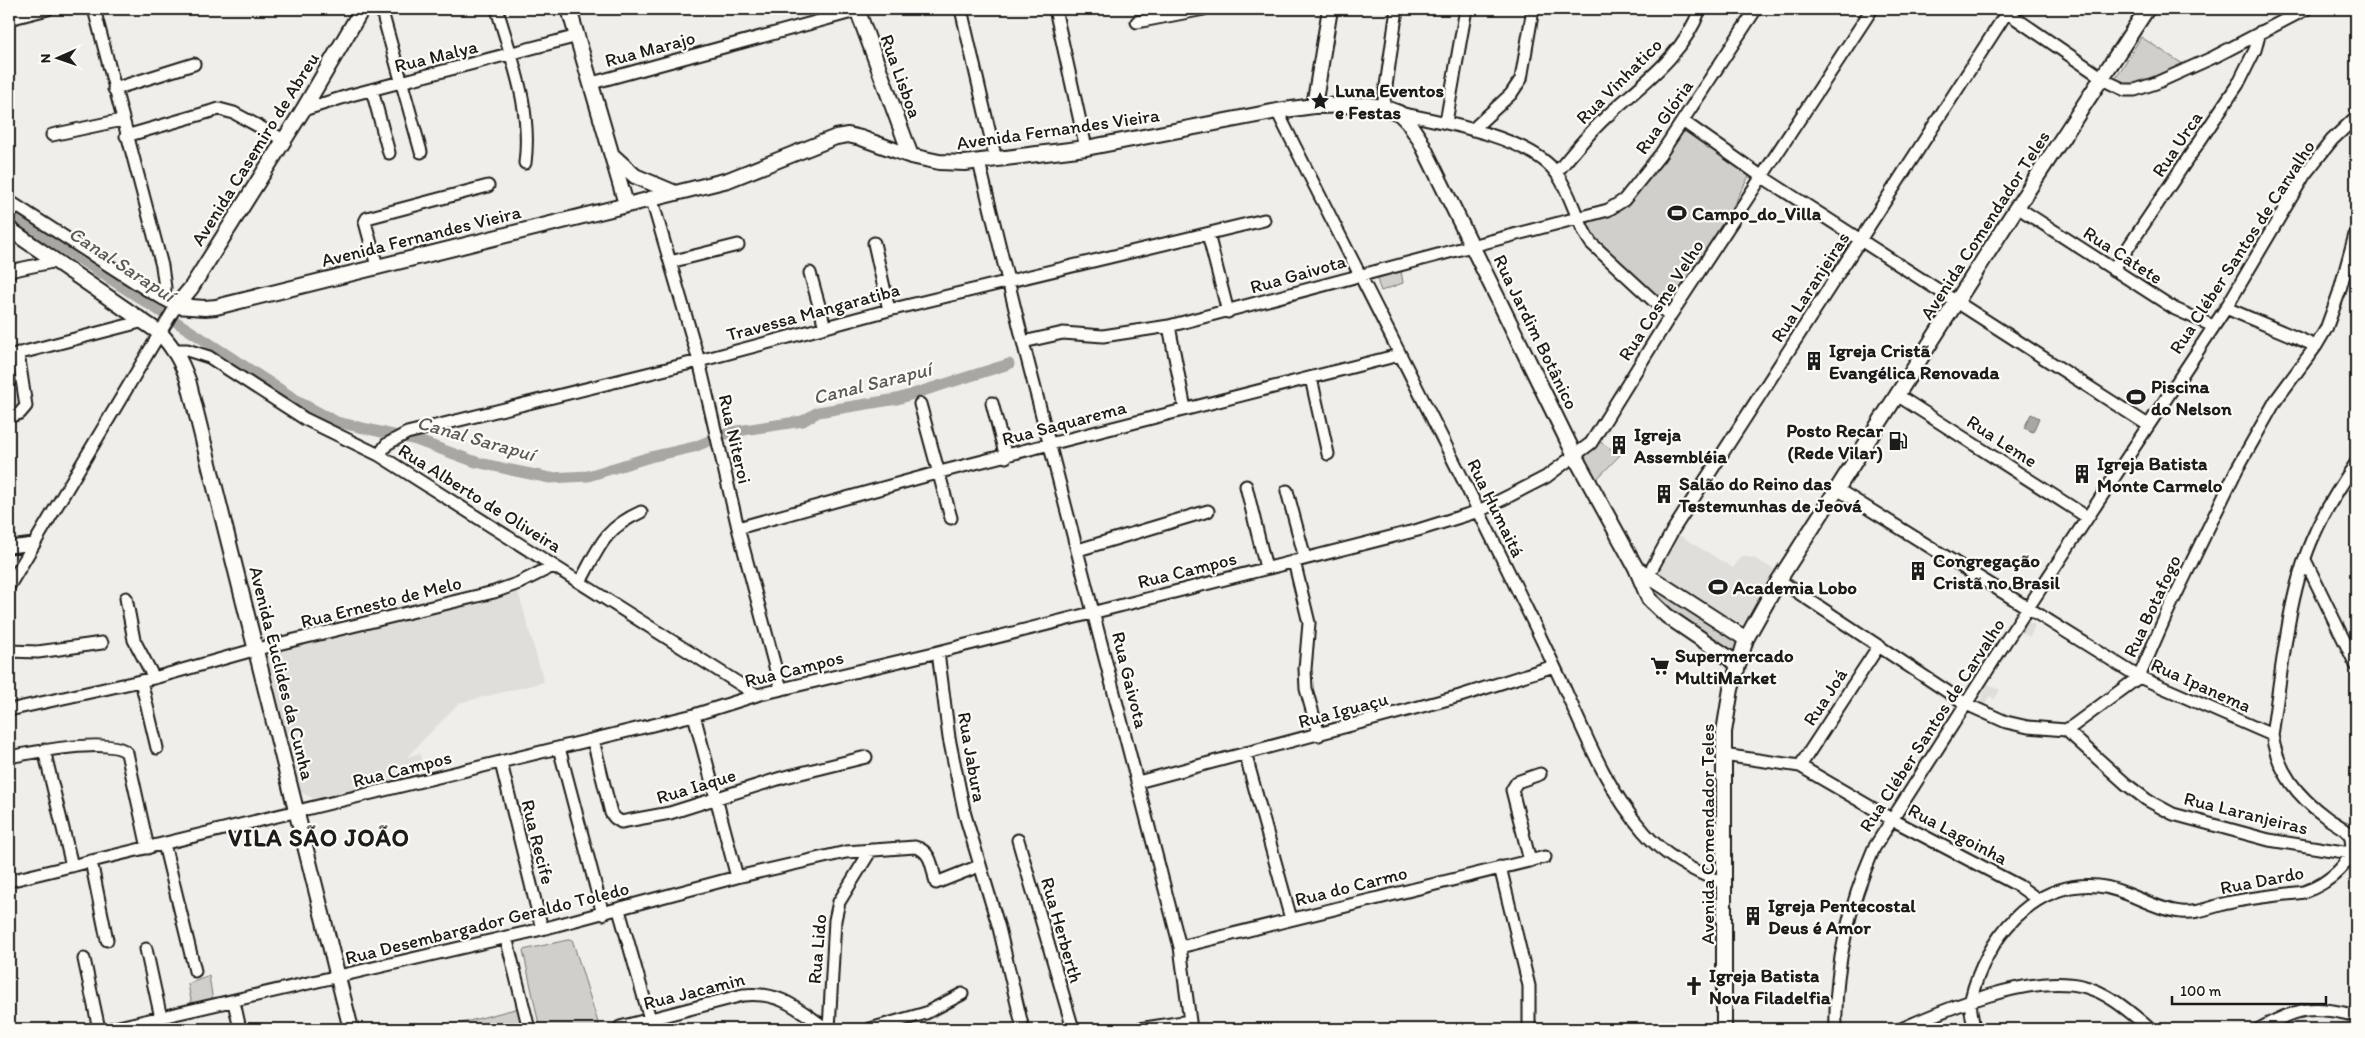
<svg xmlns="http://www.w3.org/2000/svg" width="2365" height="1038" viewBox="0 0 2365 1038" font-family="Itim,sans-serif">
<style>
.built{fill:#e0deda}
.green{fill:#d0cfcc;stroke:#767674}
.water{fill:#a8a7a3;stroke:#706f6d}
.lines{fill:none;stroke-linecap:round;stroke-linejoin:round}
.canal{stroke:#a8a7a3;stroke-width:11}
.minor-casing{stroke:#1c1c1c;stroke-width:15}
.major-casing{stroke:#1c1c1c;stroke-width:18}
.minor{stroke:#fdfcf7;stroke-width:11}
.major{stroke:#fdfcf7;stroke-width:14}
.labels{text-anchor:middle;dominant-baseline:central;stroke-width:4.5;stroke-linejoin:round;paint-order:stroke}
.street-label{font-size:19px;fill:#1c1c1c;stroke:#fdfcf7}
.poi-label{font-size:19px;font-weight:bold;fill:#1c1c1c;stroke:#fdfcf7;text-anchor:start}
.water-label{font-size:20px;font-style:italic;fill:#5b5b59;stroke:#fdfcf7}
.district-label{font-size:24px;font-weight:bold;letter-spacing:1px;fill:#1c1c1c;stroke:#fdfcf7}
</style>
<rect width="100%" height="100%" fill="#f0eeea"/>
<filter id="ink" filterUnits="userSpaceOnUse"><feTurbulence type="fractalNoise" baseFrequency=".02" numOctaves="2"/><feDisplacementMap in="SourceGraphic" scale="10" xChannelSelector="R" yChannelSelector="G"/><feConvolveMatrix kernelMatrix="1 2 1 2 8 2 1 2 1" color-interpolation-filters="sRGB"/></filter>
<g filter="url(#ink)">
<path class="built" d="M1679,535L1733,568L1741,556L1754,558L1777,571L1746,626L1660,579L1655,574L1675,536Z
M518,591L544,682L459,703L407,757L420,753L422,766L418,776L322,802L298,791L284,725L269,678L267,657L273,650Z
M2027,621L2035,625L2030,637L2021,633Z
M1987,684L2000,690L1995,699L1990,696L1985,705L1981,703V699Z"/>
<path class="green" d="M2141,37L2186,66L2133,87L2113,83Z
M1682,132H1686L1745,171L1749,176L1723,225L1667,309C1648,291 1594,249 1588,225L1591,218L1619,202Z
M1401,271L1403,283L1381,291L1378,283V278Z
M1590,435L1620,455L1592,484L1580,464Z
M1653,586L1743,633L1735,656L1657,601L1652,588Z
M572,939L600,1029H540L523,950Z
M209,976L213,1001L192,1005L188,984Z
M519,1008L524,1029H443L442,1028Z"/>
<path class="water" d="M2031,414L2039,418L2033,432L2024,428Z"/>
<g class="lines">
<path class="canal" d="M9,213L301,403L337,422L416,440L476,462L511,470L550,478L588,476L650,457L694,447L731,432L803,421L818,412L897,399L1009,364"/>
<g class="minor-casing">
<path id="minor" d="M94,9L162,266L165,288L163,299
M497,9C512,61 532,108 525,163
M961,9L996,160
M1055,9L1086,148
M2002,9L2110,83L2125,90H2135L2156,83L2214,57L2306,9
M9,19L48,9
M384,19L421,152
M1137,22L1204,9
M592,83L863,9
M114,89L194,64
M372,90L389,153
M1383,107L1397,9
M303,110L351,95L578,36
M1277,111C1357,270 1438,427 1516,587C1532,620 1548,652 1563,685C1586,736 1607,790 1644,832C1665,857 1694,872 1724,883
M1399,113C1440,121 1533,138 1557,174C1572,195 1576,222 1591,243L1670,316
M1446,122L1466,9
M1684,122L1761,176L2148,425
M1472,130L1511,94L1521,79L1533,9
M52,135L122,120
M126,136L219,109L234,113L284,140
M979,162L1026,354L1180,947L1191,1029
M1557,172C1572,154 1587,135 1605,118C1640,85 1683,57 1700,9
M651,197L699,361L738,528L781,689
M9,201L147,290L176,306L9,586
M2017,207L2175,309L2213,326
M1208,234L1228,312
M874,243L889,310
M670,262L738,245
M377,266L365,222L367,218L488,186
M2113,270L2238,84L2255,50L2260,32
M9,271L57,261
M810,273L825,327
M2226,308L2316,346
M1169,326L1185,409
M1023,342L1063,333L1103,336L1169,326L1608,210L1624,200L1660,155L1756,9
M175,350H187L209,357L305,419L379,455L757,695
M9,356L144,321
M1311,378L1328,454
M1897,395L2087,517
M992,403L1006,457
M920,404L951,518
M9,417L20,413L26,406L18,353
M379,455L387,444L407,433L699,361L889,310L1264,220
M1246,486L1266,568
M1837,489L2139,677L2272,735
M1287,491L1305,558
M738,528L940,472L1399,355
M9,547L34,544
M1078,550L1208,511
M2305,560L2356,665
M1294,561L1309,623L1305,669L1306,689L1319,735
M1779,580L1966,704L2006,722L2028,727L2066,730L2074,725L2139,677L2167,613L2237,469L2276,400L2316,346L2326,329L2339,293L2356,231
M580,582C599,548 603,529 641,512
M1644,583L1673,530L2009,9
M126,598L134,640L154,678
M9,651L38,652L102,643
M938,652L949,738L965,815L999,928L1023,1029
M141,681L157,748
M9,710L154,678L257,649L494,592L519,583L553,566
M694,715L737,877
M2066,730L2126,784L2147,800L2173,814L2269,840L2356,854
M593,740L611,813L615,818L621,822L670,813L781,778L866,757
M559,748L603,914
M44,750L72,866
M1245,753L1291,919
M1723,755L1800,766L1893,820L2019,886L2037,899
M9,757C29,753 114,736 127,753L148,848
M501,763L542,929
M1800,766L1878,647
M1138,782L1460,696L1554,666
M1018,840L1073,1029
M164,844L195,971
M91,861L107,940
M1530,861L1512,790L1517,782L1540,774
M1500,867L1529,986V1029
M9,881L694,715L757,695L938,652L1418,530L1479,511L1511,495L1546,477L1591,443L1670,316L1872,9
M619,910L650,1019
M506,937L529,1029
M1180,947L1545,857
M146,949L161,1018
M84,959L99,1029
M234,1002L240,1029
M620,1027L743,995C780,991 798,1009 827,1029
M110,1029L542,929L737,877L846,852L915,847C932,851 932,868 936,883L979,866
M829,1029L835,920L839,902L871,850
M870,1029L926,1013L962,994
M1139,1029L1190,1021
M1836,1029C1834,965 1849,906 1874,848L2006,641L2226,308L2305,174L2332,140L2356,117
M1901,1029C1948,1008 2030,974 2082,986C2108,992 2130,1012 2150,1029
M1974,1029C1973,1020 1969,1008 1971,999C1985,940 2032,880 2098,886C2127,889 2152,909 2181,912C2199,914 2215,905 2232,902C2256,897 2280,895 2304,892C2325,885 2362,860 2349,833C2342,827 2334,823 2327,818C2297,796 2278,772 2272,735C2282,672 2288,590 2315,533C2326,508 2341,485 2356,463
M2259,1029C2298,1008 2313,1004 2356,1016"/>
</g>
<g class="major-casing">
<path id="major" d="M569,9L626,204
M857,9L911,156
M1314,106L1330,9
M613,156L635,176L673,192
M9,229L160,333C174,348 181,361 188,380L351,1029
M176,306L205,308L216,307L728,180L836,137L848,135L861,138L911,156L939,162L965,163L1086,148L1277,111L1314,106L1367,105L1383,107L1399,113L1408,122L1420,140L1579,464L1636,568L1649,599L1667,616L1738,664
M176,306L191,288L303,110L362,9
M1636,568L1746,639
M1724,1029V732L1731,689L1746,639L1779,580L2017,207L2147,9"/>
</g>
<use href="#minor" class="minor"/>
<use href="#major" class="major"/>
</g>
</g>
<defs>
<g id="sight-bare" transform="scale(1.5)"><path d="M0-6L1.8-2.2L6-1.7L2.9 1.2L3.7 5.4L0 3.3L-3.7 5.4L-2.9 1.2L-6-1.7L-1.8-2.2Z" fill="#1c1c1c" stroke="#fdfcf7" stroke-width="2.5" paint-order="stroke"/></g>
<g id="stadium-bare" transform="scale(1.5)"><path d="M0-5a6.5 5 0 1 0 0 10a6.5 5 0 1 0 0-10ZM-3.5-1.8h7v3.6h-7Z" fill="#1c1c1c" stroke="#fdfcf7" stroke-width="2.5" paint-order="stroke"/></g>
<g id="building-bare" transform="scale(1.5)"><path d="M-4-6H4V6H1V3H-1V6H-4ZM-2.5-4.3h1.7v1.8h-1.7ZM.8-4.3h1.7v1.8H.8ZM-2.5-1h1.7V.8h-1.7ZM.8-1h1.7V.8H.8Z" fill="#1c1c1c" stroke="#fdfcf7" stroke-width="2.5" paint-order="stroke"/></g>
<g id="fuel-bare" transform="scale(1.5)"><path d="M-5.5-6h7V0h2V4h1.3V-2.5L3-4.5l.8-.8L6-3V5H2.5V1h-1V6h-7ZM-4.2-4.7v3.2H.2V-4.7Z" fill="#1c1c1c" stroke="#fdfcf7" stroke-width="2.5" paint-order="stroke"/></g>
<g id="supermarket-bare" transform="scale(1.5)"><path d="M-6-5.5h2.5l.6 2H6L4.5 2H-2.5L-4.4-4H-6ZM-1.5 3.2a1.3 1.3 0 1 0 .1 0ZM3 3.2a1.3 1.3 0 1 0 .1 0Z" fill="#1c1c1c" stroke="#fdfcf7" stroke-width="2.5" paint-order="stroke"/></g>
<g id="church-bare" transform="scale(1.5)"><path d="M-1.2-6h2.4v3.5h3.3v2.4h-3.3V6h-2.4V-.1h-3.3v-2.4h3.3Z" fill="#1c1c1c" stroke="#fdfcf7" stroke-width="2.5" paint-order="stroke"/></g>
</defs>
<g fill-rule="evenodd">
<use href="#sight-bare" x="1320" y="101"/>
<use href="#stadium-bare" x="1677" y="213"/>
<use href="#building-bare" x="1814" y="361"/>
<use href="#stadium-bare" x="2136" y="397"/>
<use href="#fuel-bare" x="1898" y="441"/>
<use href="#building-bare" x="1619" y="445"/>
<use href="#building-bare" x="2082" y="474"/>
<use href="#building-bare" x="1664" y="494"/>
<use href="#building-bare" x="1918" y="571"/>
<use href="#stadium-bare" x="1718" y="587"/>
<use href="#supermarket-bare" x="1660" y="666"/>
<use href="#building-bare" x="1753" y="916"/>
<use href="#church-bare" x="1694" y="986"/>
</g>
<g class="labels">
<g class="street-label">
<text transform="translate(650 49) rotate(-15)">Rua Marajo</text>
<text transform="translate(436 56) rotate(-14)">Rua Malya</text>
<text transform="translate(901 76) rotate(70)">Rua Lisboa</text>
<text transform="translate(1619 81) rotate(-45)">Rua Vinhatico</text>
<text transform="translate(1664 117) rotate(-55)">Rua Glória</text>
<text transform="translate(1058 129) rotate(-8)">Avenida Fernandes Vieira</text>
<text transform="translate(2177 144) rotate(-56)">Rua Urca</text>
<text transform="translate(255 149) rotate(-58)">Avenida Casemiro de Abreu</text>
<text transform="translate(1985 225) rotate(-57)">Avenida Comendador Teles</text>
<text transform="translate(421 236) rotate(-14)">Avenida Fernandes Vieira</text>
<text transform="translate(2242 247) rotate(-57)">Rua Cléber Santos de Carvalho</text>
<text transform="translate(2123 255) rotate(33)">Rua Catete</text>
<text transform="translate(1298 274) rotate(-16)">Rua Gaivota</text>
<text transform="translate(1810 287) rotate(-57)">Rua Laranjeiras</text>
<text transform="translate(1661 300) rotate(-57)">Rua Cosme Velho</text>
<text transform="translate(813 312) rotate(-15)">Travessa Mangaratiba</text>
<text transform="translate(1536 332) rotate(64)">Rua Jardim Botânico</text>
<text transform="translate(1064 423) rotate(-15)">Rua Saquarema</text>
<text transform="translate(735 439) rotate(77)">Rua Niteroi</text>
<text transform="translate(2002 441) rotate(33)">Rua Leme</text>
<text transform="translate(480 498) rotate(32)">Rua Alberto de Oliveira</text>
<text transform="translate(1496 508) rotate(64)">Rua Humaitá</text>
<text transform="translate(1187 570) rotate(-14)">Rua Campos</text>
<text transform="translate(381 602) rotate(-14)">Rua Ernesto de Melo</text>
<text transform="translate(2152 606) rotate(-65)">Rua Botafogo</text>
<text transform="translate(794 669) rotate(-14)">Rua Campos</text>
<text transform="translate(282 673) rotate(76)">Avenida Euclides da Cunha</text>
<text transform="translate(1130 680) rotate(76)">Rua Gaivota</text>
<text transform="translate(2201 685) rotate(24)">Rua Ipanema</text>
<text transform="translate(1825 697) rotate(-57)">Rua Joá</text>
<text transform="translate(1343 710) rotate(-15)">Rua Iguaçu</text>
<text transform="translate(1932 725) rotate(-57)">Rua Cléber Santos de Carvalho</text>
<text transform="translate(972 757) rotate(80)">Rua Jabura</text>
<text transform="translate(402 769) rotate(-14)">Rua Campos</text>
<text transform="translate(696 786) rotate(-17)">Rua Iaque</text>
<text transform="translate(2246 813) rotate(14)">Rua Laranjeiras</text>
<text transform="translate(1707 834) rotate(-90)">Avenida Comendador Teles</text>
<text transform="translate(1958 834) rotate(28)">Rua Lagoinha</text>
<text transform="translate(538 842) rotate(76)">Rua Recife</text>
<text transform="translate(2262 880) rotate(-11)">Rua Dardo</text>
<text transform="translate(1351 886) rotate(-14)">Rua do Carmo</text>
<text transform="translate(487 923) rotate(-14)">Rua Desembargador Geraldo Toledo</text>
<text transform="translate(1062 930) rotate(74)">Rua Herberth</text>
<text transform="translate(817 949) rotate(-85)">Rua Lido</text>
<text transform="translate(694 991) rotate(-14)">Rua Jacamin</text>
</g>
<g class="poi-label">
<text x="1335" y="90">Luna Eventos<tspan x="1335" dy="22">e Festas</tspan></text>
<text x="1692" y="213">Campo_do_Villa</text>
<text x="1829" y="350">Igreja Cristã<tspan x="1829" dy="22">Evangélica Renovada</tspan></text>
<text x="2151" y="386">Piscina<tspan x="2151" dy="22">do Nelson</tspan></text>
<text x="1883" y="430" text-anchor="end">Posto Recar<tspan x="1883" dy="22">(Rede Vilar)</tspan></text>
<text x="1634" y="434">Igreja<tspan x="1634" dy="22">Assembléia</tspan></text>
<text x="2097" y="463">Igreja Batista<tspan x="2097" dy="22">Monte Carmelo</tspan></text>
<text x="1679" y="483">Salão do Reino das<tspan x="1679" dy="22">Testemunhas de Jeová</tspan></text>
<text x="1933" y="560">Congregação<tspan x="1933" dy="22">Cristã no Brasil</tspan></text>
<text x="1733" y="587">Academia Lobo</text>
<text x="1675" y="655">Supermercado<tspan x="1675" dy="22">MultiMarket</tspan></text>
<text x="1768" y="905">Igreja Pentecostal<tspan x="1768" dy="22">Deus é Amor</tspan></text>
<text x="1709" y="975">Igreja Batista<tspan x="1709" dy="22">Nova Filadelfia</tspan></text>
</g>
<g class="water-label">
<text transform="translate(122 264) rotate(33)">Canal Sarapuí</text>
<text transform="translate(872 383) rotate(-14)">Canal Sarapuí</text>
<text transform="translate(476 438) rotate(16)">Canal Sarapuí</text>
</g>
<g class="district-label">
<text x="319" y="837">VILA SÃO JOÃO</text>
</g>
</g>
<rect width="2365" height="1038" fill="none" stroke="#fdfcf7" stroke-width="30"/>
<rect x="15" y="15" width="2335" height="1008" fill="none" stroke="#1c1c1c" stroke-width="2" filter="url(#ink)"/>
<g transform="translate(58 58) rotate(268)" stroke="#fdfcf7" stroke-width="4" paint-order="stroke">
<path d="M0-4L9 19L0 12L-9 19Z" fill="#1c1c1c"/>
<text y="-8" font-size="14" font-weight="bold" text-anchor="middle" fill="#1c1c1c">N</text>
</g>
<path d="M2172 996v8h154v-8" fill="none" stroke="#1c1c1c" stroke-width="2.5"/>
<text x="2180" y="996" font-size="15" fill="#1c1c1c" stroke="#fdfcf7" stroke-width="4" paint-order="stroke">100 m</text>
</svg>
